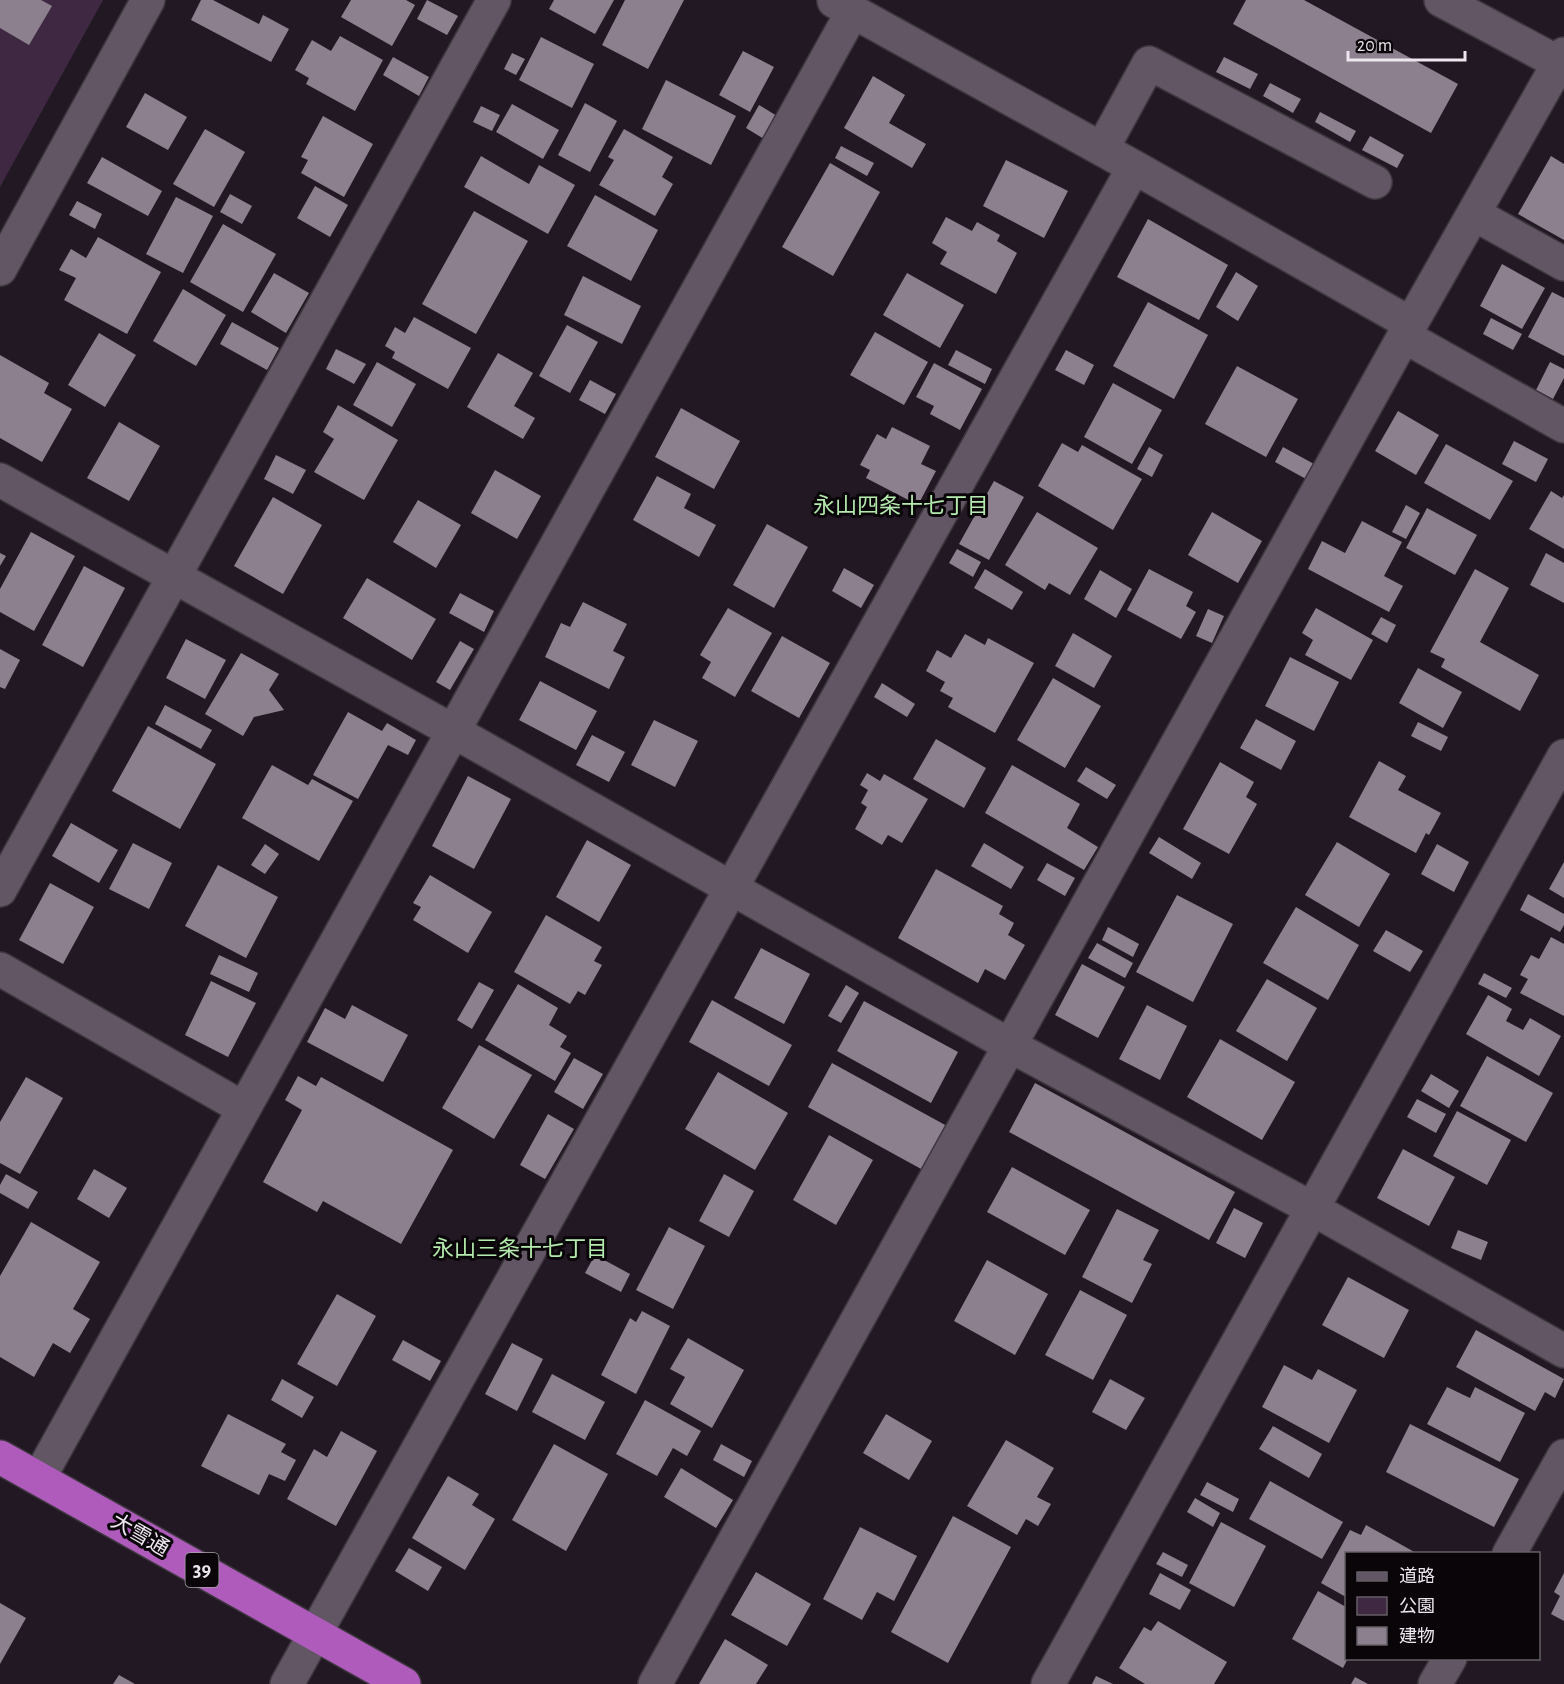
<svg xmlns="http://www.w3.org/2000/svg" width="1564" height="1684" viewBox="0 0 1564 1684" font-family="'Alegreya Sans','Noto Sans JP',sans-serif">
<style>
.green{fill:#3e2842}
.building{fill:#8c808e}
.lines{fill:none;stroke-linecap:round;stroke-linejoin:round}
.minor-casing{stroke:#3d363e;stroke-width:36}
.highway-casing{stroke:#3d363e;stroke-width:36}
.minor{stroke:#625664;stroke-width:33}
.highway{stroke:#ae5bbc;stroke-width:33}
.labels{text-anchor:middle;dominant-baseline:central;stroke-width:6;stroke-linejoin:round;paint-order:stroke}
.shield{fill:#090509;stroke:#a9a2a9;stroke-width:1.5}
.shield-label{font-size:20px;font-weight:bold;fill:#ede6ee}
.street-label{font-size:21px;fill:#ede6ee;stroke:#090509}
.neighbourhood-label{font-size:22px;fill:#b4eaad;stroke:#090509}
</style>
<rect width="100%" height="100%" fill="#221823"/>
<path class="green" d="M0,0H103L0,187Z"/>
<path class="building" d="M0,0H41L52,6L29,45L0,28Z
M201,0H213L259,24L263,15L289,29L271,62L191,20Z
M351,0H406L415,5L392,46L341,17Z
M427,0L458,16L447,35L417,19Z
M554,0H614L595,34L549,9Z
M625,0H684L648,69L602,45Z
M1246,0H1304L1458,84L1431,133L1233,24Z
M340,36L383,60L355,111L306,84L309,78L295,70L312,40L331,51Z
M541,37L594,64L572,108L519,80Z
M743,51L774,67L750,112L719,95Z
M512,53L525,59L516,75L504,69Z
M393,57L429,77L419,96L383,75Z
M1224,57L1258,74L1250,89L1216,72Z
M873,76L905,95L889,123L926,144L912,168L844,128Z
M666,80L736,116L711,165L642,129Z
M1270,83L1301,99L1293,113L1263,96Z
M145,93L187,117L168,150L126,127Z
M585,103L617,121L590,172L558,155Z
M512,104L559,130L543,159L496,132Z
M759,105L777,116L764,139L746,128Z
M481,106L500,115L492,131L473,122Z
M1320,112L1356,131L1350,142L1315,122Z
M323,116L373,144L344,197L301,173L308,160L301,157Z
M205,129L245,152L214,207L173,184Z
M624,129L673,157L662,177L673,184L655,216L599,185L614,160L608,157Z
M1370,136L1404,155L1397,168L1362,150Z
M841,146L874,163L867,176L835,158Z
M481,156L529,184L539,165L575,185L548,234L464,187Z
M1551,156L1564,164V240L1518,214Z
M102,157L162,191L148,216L87,183Z
M1006,160L1068,191L1044,238L983,206Z
M830,163L880,192L833,276L782,247Z
M315,186L348,205L330,237L297,218Z
M230,194L252,206L242,224L220,212Z
M595,195L658,230L631,281L567,246Z
M176,197L213,216L183,273L146,254Z
M77,201L102,214L95,229L69,215Z
M474,211L528,241L476,334L422,304Z
M946,217L972,231L977,222L1000,235L997,241L1017,253L996,294L940,264L947,252L932,243Z
M1148,219L1228,265L1199,320L1117,277Z
M223,224L276,254L243,312L190,282Z
M98,237L161,272L127,334L64,300L76,278L59,270L71,249L86,258Z
M1502,264L1545,288L1522,329L1480,306Z
M1236,272L1258,286L1238,321L1216,307Z
M274,273L309,293L286,333L251,312Z
M907,273L964,305L940,348L883,315Z
M583,276L641,306L622,344L564,315Z
M183,289L226,315L196,366L153,341Z
M1552,292L1564,298V356L1528,337Z
M1148,302L1208,335L1174,399L1113,366Z
M414,317L471,348L448,389L392,358L395,352L385,346L395,327L405,333Z
M1491,318L1522,334L1513,350L1483,334Z
M232,322L279,348L267,370L220,344Z
M567,325L598,342L570,393L539,376Z
M875,332L928,362L904,405L850,375Z
M99,333L136,355L105,407L68,385Z
M336,349L366,364L354,384L326,369Z
M956,350L992,369L985,384L948,365Z
M1066,350L1094,365L1084,385L1055,370Z
M498,353L533,373L514,406L535,418L523,439L467,407Z
M0,355L49,383L44,393L72,409L42,462L0,438Z
M377,362L416,384L392,427L353,405Z
M1550,362L1564,369V378L1553,399L1536,390Z
M934,363L982,389L960,430L930,414L934,406L916,397Z
M1237,366L1298,399L1266,457L1205,424Z
M590,380L616,394L605,414L579,400Z
M1113,383L1162,410L1132,464L1084,437Z
M338,405L398,440L364,500L314,472L334,439L323,432Z
M681,408L740,441L714,489L655,457Z
M1398,411L1439,435L1416,475L1375,451Z
M119,422L160,446L129,501L87,478Z
M892,427L930,446L921,464L936,471L918,505L866,478L870,470L860,465L877,434L886,439Z
M1514,441L1548,459L1536,482L1502,464Z
M1062,443L1078,452L1082,445L1142,479L1113,530L1038,486Z
M1446,444L1513,481L1490,520L1424,483Z
M1149,447L1163,455L1152,477L1137,469Z
M1283,447L1314,464L1306,479L1275,462Z
M276,455L306,470L293,494L264,479Z
M495,470L541,496L517,539L471,513Z
M657,476L691,494L684,508L716,525L699,557L633,520Z
M994,481L1024,497L989,560L959,544Z
M1551,491L1562,498L1564,495V549L1529,529Z
M273,497L322,525L283,594L234,566Z
M418,500L461,525L436,568L393,542Z
M1406,505L1420,513L1406,539L1392,532Z
M1427,508L1477,535L1455,575L1406,548Z
M1037,512L1098,548L1070,595L1049,583L1045,590L1005,565Z
M1212,512L1262,541L1238,583L1188,555Z
M1362,521L1402,542L1384,576L1403,586L1389,612L1308,569L1322,541L1345,553Z
M767,524L808,547L774,608L733,585Z
M31,532L75,556L34,631L0,612V589Z
M957,549L981,562L973,577L949,563Z
M0,553L6,556L0,566Z
M1546,553L1564,563V603L1530,585Z
M84,566L125,588L83,667L42,645Z
M844,568L874,585L861,608L832,591Z
M985,569L1023,592L1012,610L974,588Z
M1149,569L1193,592L1186,606L1196,612L1181,639L1127,610Z
M1475,569L1509,588L1480,642L1539,675L1520,711L1441,667L1445,659L1430,652Z
M1100,570L1132,589L1116,618L1084,599Z
M367,578L436,619L412,660L343,618Z
M460,593L494,611L484,632L449,613Z
M583,602L627,624L613,651L625,657L609,689L545,657L561,623L570,627Z
M728,608L772,633L735,697L702,678L711,662L700,655Z
M1316,608L1373,640L1351,680L1305,655L1313,640L1302,633Z
M1208,609L1224,616L1212,643L1196,636Z
M1381,617L1396,625L1387,643L1371,634Z
M1073,633L1112,656L1094,688L1055,666Z
M965,634L985,645L988,638L1034,663L995,733L948,707L953,698L940,691L945,682L926,671L937,650L951,658Z
M782,636L830,663L799,718L751,691Z
M186,639L226,660L205,699L166,678Z
M460,641L474,649L450,690L436,682Z
M0,649L20,660L5,689L0,687Z
M241,653L279,674L269,690L284,710L254,717L243,736L205,714Z
M1290,657L1339,682L1314,731L1265,706Z
M1418,668L1462,692L1443,728L1399,703Z
M1053,678L1101,706L1065,768L1017,740Z
M540,681L597,711L576,750L519,720Z
M882,683L915,704L907,717L874,697Z
M165,705L212,730L201,749L155,724Z
M348,712L382,731L387,723L416,740L408,755L388,745L358,799L313,775Z
M1256,719L1296,741L1281,770L1240,748Z
M654,720L698,741L675,787L631,765Z
M1418,722L1448,737L1441,751L1411,736Z
M148,726L216,764L180,829L112,791Z
M592,735L625,752L609,782L576,765Z
M936,739L986,768L964,808L913,779Z
M1379,761L1406,776L1398,790L1441,813L1429,835L1426,833L1416,853L1349,817Z
M1220,762L1254,782L1246,797L1257,804L1229,854L1183,829Z
M272,765L308,785L312,779L353,801L319,861L242,818Z
M1012,765L1080,804L1067,828L1098,847L1084,870L985,813Z
M1086,767L1116,785L1107,799L1077,781Z
M867,773L880,781L884,774L928,799L902,843L888,835L882,845L855,829L867,807L861,803L868,790L860,785Z
M468,776L511,799L474,869L432,846Z
M71,823L118,850L99,883L52,856Z
M1159,837L1201,863L1192,879L1149,853Z
M587,840L631,865L599,922L556,897Z
M1337,842L1390,874L1359,927L1305,895Z
M133,843L172,863L149,909L109,889Z
M984,843L1024,867L1011,889L971,866Z
M265,844L279,854L265,874L251,865Z
M1437,844L1469,862L1454,892L1421,874Z
M1564,862V898L1549,889Z
M1047,863L1075,878L1065,896L1037,880Z
M218,865L278,897L246,958L185,926Z
M936,869L1003,906L999,914L1014,923L1008,935L1025,945L1005,980L985,969L978,983L898,938Z
M430,875L492,912L468,953L413,920L421,907L413,903Z
M50,883L94,907L63,964L19,940Z
M1528,894L1564,914V925L1560,932L1520,910Z
M1177,895L1233,924L1193,1002L1136,972Z
M1296,907L1359,945L1328,1000L1263,963Z
M546,915L602,947L594,961L602,965L585,995L578,991L570,1004L514,972Z
M1108,927L1139,944L1133,957L1102,940Z
M1386,930L1423,951L1410,972L1373,951Z
M1551,937L1564,944V1016L1520,993L1528,979L1520,975L1531,955L1539,959Z
M1097,943L1133,963L1125,978L1088,958Z
M761,948L810,974L784,1024L734,998Z
M219,955L258,973L249,992L210,974Z
M1082,964L1125,987L1098,1038L1055,1015Z
M1484,973L1512,988L1506,998L1478,984Z
M1267,979L1317,1008L1287,1061L1236,1031Z
M211,981L256,1003L228,1057L185,1035Z
M479,982L494,990L472,1029L457,1020Z
M518,984L558,1008L549,1025L567,1036L560,1047L571,1053L555,1081L485,1040Z
M846,985L859,993L841,1023L828,1016Z
M1488,995L1512,1009L1506,1021L1523,1030L1530,1018L1561,1036L1539,1076L1466,1034Z
M712,1000L792,1045L769,1086L689,1042Z
M864,1001L958,1052L931,1103L837,1051Z
M352,1005L408,1035L383,1082L307,1042L325,1008L345,1019Z
M1147,1005L1187,1026L1160,1080L1119,1059Z
M1220,1039L1295,1082L1262,1140L1187,1097Z
M479,1045L532,1075L494,1139L442,1108Z
M1487,1056L1553,1093L1526,1142L1460,1106Z
M574,1058L603,1074L583,1109L554,1092Z
M832,1063L947,1126L923,1170L808,1107Z
M718,1072L788,1113L755,1170L685,1129Z
M1431,1074L1459,1091L1449,1108L1421,1091Z
M298,1076L316,1086L321,1077L453,1150L401,1244L323,1201L317,1212L263,1182L302,1110L285,1100Z
M26,1077L63,1098L20,1174L0,1163V1122Z
M1035,1083L1235,1192L1209,1240L1009,1132Z
M1417,1099L1446,1114L1436,1133L1407,1117Z
M1457,1111L1511,1140L1487,1185L1433,1156Z
M548,1114L574,1129L545,1179L520,1165Z
M829,1135L873,1160L836,1225L793,1200Z
M1403,1149L1455,1177L1429,1226L1377,1198Z
M1012,1167L1090,1210L1065,1255L987,1212Z
M94,1169L127,1188L109,1218L77,1199Z
M6,1174L38,1192L28,1209L0,1193V1185Z
M724,1174L754,1191L729,1237L699,1221Z
M1234,1208L1263,1223L1245,1258L1216,1243Z
M1117,1209L1159,1230L1143,1260L1152,1264L1132,1303L1082,1277Z
M31,1222L100,1262L73,1309L90,1319L70,1353L53,1343L34,1377L0,1357V1276Z
M669,1227L705,1246L673,1309L636,1290Z
M1458,1230L1488,1242L1481,1260L1451,1248Z
M595,1255L630,1274L621,1292L585,1273Z
M987,1260L1048,1294L1015,1355L954,1321Z
M1348,1277L1409,1310L1384,1358L1322,1325Z
M1080,1290L1127,1315L1093,1380L1045,1355Z
M337,1294L376,1316L337,1386L297,1364Z
M642,1311L670,1326L636,1394L601,1375L630,1318L636,1322Z
M1476,1330L1564,1379L1555,1398L1545,1392L1535,1411L1456,1367Z
M688,1338L744,1370L712,1428L670,1404L685,1377L670,1369Z
M403,1340L441,1361L430,1381L392,1360Z
M512,1343L543,1359L517,1411L485,1394Z
M1284,1365L1312,1380L1318,1369L1357,1390L1329,1443L1262,1407Z
M552,1374L605,1402L585,1440L532,1412Z
M282,1379L314,1397L302,1418L271,1400Z
M1110,1379L1145,1398L1126,1430L1092,1412Z
M1447,1387L1470,1398L1475,1387L1525,1413L1500,1462L1427,1424Z
M645,1400L701,1431L687,1456L673,1448L657,1476L616,1454Z
M228,1414L286,1444L281,1452L296,1460L285,1481L269,1474L259,1495L201,1466Z
M886,1414L932,1441L909,1480L863,1453Z
M1410,1424L1519,1479L1494,1527L1386,1472Z
M1273,1426L1322,1454L1309,1478L1259,1449Z
M341,1431L377,1451L336,1526L287,1499L314,1449L327,1457Z
M1006,1440L1054,1468L1037,1497L1051,1504L1038,1526L1026,1519L1017,1535L967,1506Z
M554,1444L608,1474L566,1551L512,1520Z
M721,1444L752,1461L744,1477L713,1460Z
M681,1468L733,1500L716,1528L664,1497Z
M448,1476L479,1494L472,1505L495,1519L465,1570L412,1538Z
M1270,1481L1343,1522L1322,1559L1249,1519Z
M1207,1482L1239,1499L1233,1512L1200,1495Z
M1195,1498L1220,1513L1213,1527L1187,1512Z
M953,1516L1011,1547L948,1663L891,1632Z
M1221,1522L1266,1546L1234,1607L1189,1583Z
M1366,1525L1418,1554H1346V1597L1321,1583L1350,1530L1361,1535Z
M860,1527L917,1556L894,1601L877,1592L862,1620L823,1599Z
M409,1548L442,1567L428,1591L395,1571Z
M1163,1552L1188,1565L1182,1577L1156,1564Z
M756,1572L811,1604L787,1646L731,1615Z
M1160,1573L1191,1590L1180,1610L1149,1594Z
M1564,1573V1621L1551,1614L1560,1596L1554,1592Z
M1318,1591L1346,1607L1348,1658L1343,1668L1292,1639Z
M0,1603L26,1618L0,1664Z
M1158,1621L1227,1662L1214,1684H1145L1119,1668L1144,1627L1151,1631Z
M725,1639L768,1665L756,1684H699Z
M119,1675L135,1684H113Z
M1096,1676L1113,1684H1092Z
M1355,1677L1368,1684H1351Z"/>
<g class="lines">
<g class="minor-casing">
<path id="minor" d="M1441,0L1559,63
M834,1L1134,167L1411,324
M1102,149L1149,63L1375,182
M1474,214L1564,264
M0,269L148,0
M1404,336L1564,426
M0,480L453,731L1011,1046L1313,1209L1564,1351
M0,890L494,0
M0,969L243,1108
M39,1478L853,11
M1509,1554L1564,1456
M287,1684L1134,167
M655,1684L1404,336L1564,54
M1048,1684L1564,756
M1435,1684L1450,1658"/>
</g>
<g class="highway-casing">
<path id="highway" d="M0,1457L404,1684"/>
</g>
<use href="#minor" class="minor"/>
<use href="#highway" class="highway"/>
</g>
<g class="labels">
<rect class="shield" x="185.5" y="1553" width="33" height="34" rx="4.5"/>
<g class="shield-label">
<text x="202" y="1570">39</text>
</g>
<g class="street-label">
<text transform="translate(140 1535) rotate(30)">大雪通</text>
</g>
<g class="neighbourhood-label">
<text x="901" y="506">永山四条十七丁目</text>
<text x="520" y="1249">永山三条十七丁目</text>
</g>
</g>
<rect x="1345" y="1552" width="195" height="108" fill="#090509" stroke="#645f65" stroke-width="1.5"/>
<rect x="1357" y="1572" width="30" height="9" fill="#625664" stroke="#645f65" stroke-width="1.5"/>
<text x="1399" y="1582" font-size="18" fill="#ede6ee">道路</text>
<rect x="1357" y="1597" width="30" height="18" fill="#3e2842" stroke="#645f65" stroke-width="1.5"/>
<text x="1399" y="1612" font-size="18" fill="#ede6ee">公園</text>
<rect x="1357" y="1627" width="30" height="18" fill="#8c808e" stroke="#645f65" stroke-width="1.5"/>
<text x="1399" y="1642" font-size="18" fill="#ede6ee">建物</text>
<path d="M1348 51v9h117v-9" fill="none" stroke="#ede6ee" stroke-width="3"/>
<text x="1357" y="51" font-size="18" fill="#ede6ee" stroke="#090509" stroke-width="4.5" paint-order="stroke">20 m</text>
</svg>
